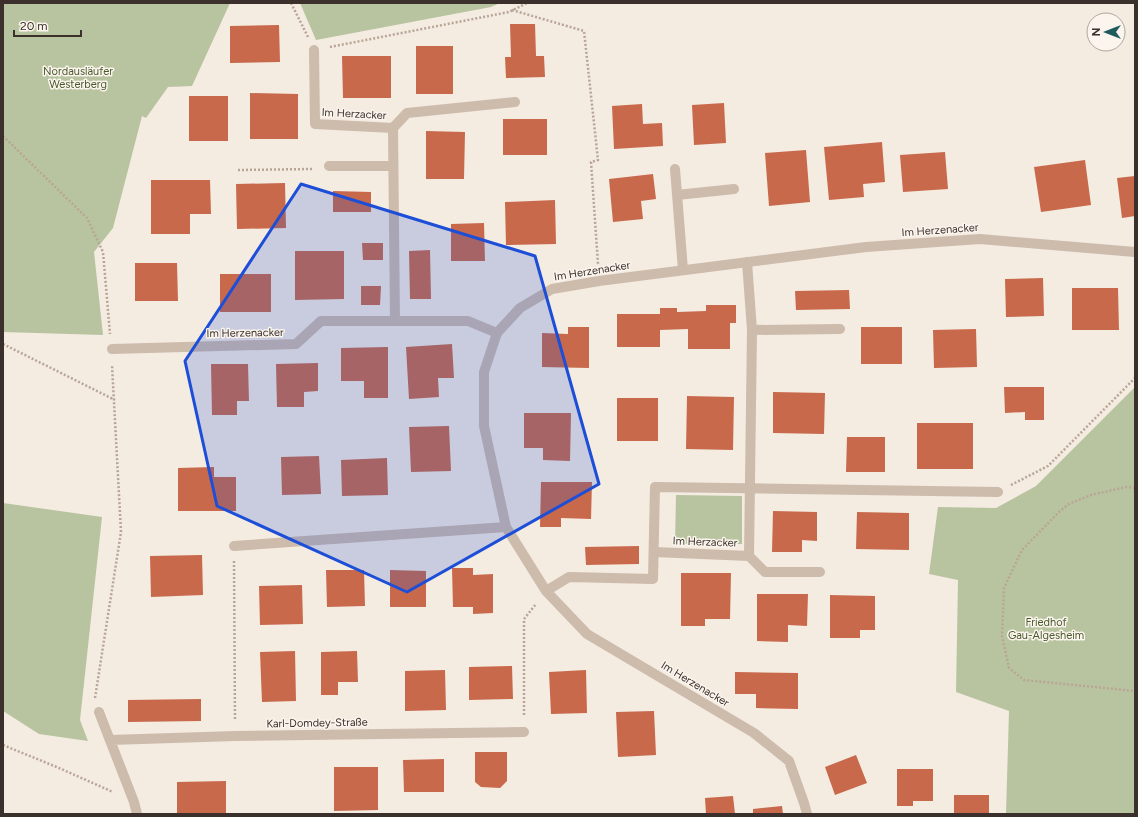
<svg xmlns="http://www.w3.org/2000/svg" width="1138" height="817" viewBox="0 0 1138 817" font-family="Figtree,sans-serif">
<style>
.green{fill:#b8c4a0}
.building{fill:#c8694b}
.lines{fill:none;stroke-linecap:round;stroke-linejoin:round}
.path{stroke:#b9a596;stroke-width:2.5;stroke-dasharray:2 2;stroke-linecap:butt}
.lane{stroke:#cdbbac;stroke-width:10}
.street{stroke:#cdbbac;stroke-width:10}
.marked{fill:#1d4ed8;fill-opacity:0.2;stroke:#1d4ed8;stroke-width:3;stroke-linejoin:round}
.labels{text-anchor:middle;dominant-baseline:central;stroke-width:3;stroke-linejoin:round;paint-order:stroke}
.park-label{font-size:11px;fill:#4a5a2e;stroke:#fbf5ee}
.street-label{font-size:11px;fill:#3b302b;stroke:#fbf5ee}
</style>
<rect width="100%" height="100%" fill="#f4ebe1"/>
<path class="green" d="M3,3H230L192,86L168,87L146,118L142,116L113,228L94,252L103,335L3,332Z
M300,3H500L491,7L316,40Z
M1135,387V814H1006L1009,711L956,692L958,580L929,574L938,507L996,508L1036,486Z
M676,495L742,496V544H675Z
M3,503L102,517L80,720L88,741L39,734L3,711Z"/>
<path class="building" d="M510,24H535L536,56H544L545,77L506,78L505,57H511Z
M279,25L280,62L230,63V26Z
M416,46H453V94H416Z
M342,56H391V98H343Z
M250,93L298,94V139H250Z
M189,96H228V141H189Z
M724,103L726,143L694,145L692,105Z
M642,104L643,124L662,123L663,146L614,149L612,106Z
M503,119H547V155H503Z
M426,131L465,132L464,179H426Z
M882,142L885,182L863,184L864,197L829,200L824,147Z
M806,150L810,202L769,206L765,153Z
M945,152L948,189L903,192L900,155Z
M1085,160L1091,205L1041,212L1034,167Z
M653,174L656,199L641,201L643,219L613,222L609,179Z
M1135,176V216L1122,218L1117,178Z
M151,180H210L211,214H190V234H151Z
M285,183L286,228L237,229L236,184Z
M333,191L371,192V212H333Z
M555,200L556,244L506,245L505,202Z
M484,223L485,261H451V224Z
M362,243H383V260H363Z
M430,250L431,299H410L409,251Z
M295,251H344V299L295,300Z
M135,263H177L178,301H135Z
M220,274H271V312H220Z
M1043,278L1044,316L1006,317L1005,279Z
M361,286H381L380,305H361Z
M1072,288H1118L1119,330H1072Z
M849,290L850,309L796,310L795,291Z
M706,305H736V323H730V349H688V329L660,330V347H617V314H660V308H677V312L706,311Z
M568,327H589V368L542,367V333L568,334Z
M861,327H902V364H861Z
M976,329L977,367L934,368L933,330Z
M452,344L454,378H438L439,397L409,399L406,347Z
M388,347V398H364V381H341V348Z
M318,363V391L304,392V407H277L276,364Z
M211,364H248L249,401H237V415H212Z
M1004,387H1044V420H1025V412L1005,413Z
M773,392L825,393L824,434L773,433Z
M687,396L734,397L733,450L686,449Z
M617,398H658V441H617Z
M524,413H571L570,461L543,460V448H524Z
M917,423H973V469H917Z
M449,426L451,471L411,472L409,427Z
M847,437H885V472H846Z
M319,456L321,494L282,495L281,457Z
M387,458L388,495L342,496L341,460Z
M214,467V477H236V511H178V468Z
M541,482H592L591,519L561,518V527H540Z
M773,511L817,512V541L802,540V552H772Z
M857,512L909,513V550L856,549Z
M639,546V564L586,565L585,547Z
M202,555L203,595L151,597L150,556Z
M452,568H473V575L493,574V613L473,614V607H453Z
M326,570H364L365,606L327,607Z
M390,570L426,571V607H390Z
M681,573H731L730,619H705V626H681Z
M302,585L303,624L260,625L259,586Z
M757,594H808L807,626L788,625V642L757,641Z
M830,595L875,596V630H860V638H830Z
M295,651L296,701L262,702L260,652Z
M357,651L358,682H338V695H321V652Z
M512,666L513,699L469,700V667Z
M445,670L446,710L405,711V671Z
M586,670L587,713L551,714L549,672Z
M735,672L798,673V709L756,708V694H735Z
M201,699V721L128,722V700Z
M654,711L656,755L618,757L616,712Z
M475,752H507V781L500,788L481,787L475,782Z
M856,755L867,783L835,795L825,767Z
M444,759V792H404L403,760Z
M334,767H378V810L334,811Z
M897,769H933V801H913V806H897Z
M226,781V814H177V782Z
M954,795H989V814H954Z
M733,796L735,814H706L705,798Z
M782,806L783,814H753V809Z"/>
<g class="lines">
<path class="path" d="M291,3L308,37
M512,10L584,31L598,160L591,162L598,264
M330,47L509,12L527,3
M3,136L87,218L103,252L110,334
M238,170L313,169
M3,344L115,400
M1011,485L1048,466L1135,378
M1135,488L1126,487L1091,495L1069,504L1060,511L1022,550L1004,588L1002,636L1009,668L1024,680L1135,691
M234,561L235,720
M95,698L121,532L112,365
M524,715V619L536,604
M3,745L59,768L113,792"/>
<path class="lane" d="M314,50L315,124L393,128L407,113L515,102
M675,169L683,270
M677,195L734,189
M747,262L752,330L840,329
M654,552L749,556L765,572H820
M749,556L752,330"/>
<path class="street" d="M393,128L395,320
M329,166H393
M112,349L296,344L321,321H468L497,333
M234,546L506,527
M546,591L569,577L653,579L655,487L998,492
M99,712L134,802L137,814
M110,740L235,736L524,732
M807,814L804,803L789,761L754,733L587,634L546,591L506,527L484,426V372L497,333L520,308L552,289L599,281L866,247L980,239L1135,252"/>
</g>
<path class="marked" d="M301,184L535,256L599,484L407,592L217,506L185,361Z"/>
<g class="labels">
<g class="park-label">
<text x="78" y="71">Nordausläufer<tspan x="78" dy="13">Westerberg</tspan></text>
<text x="1046" y="622">Friedhof<tspan x="1046" dy="13">Gau-Algesheim</tspan></text>
</g>
<g class="street-label">
<text transform="translate(354 114) rotate(3)">Im Herzacker</text>
<text transform="translate(940 230) rotate(-4)">Im Herzenacker</text>
<text transform="translate(592 271) rotate(-9)">Im Herzenacker</text>
<text transform="translate(245 333) rotate(-1)">Im Herzenacker</text>
<text transform="translate(705 542) rotate(2)">Im Herzacker</text>
<text transform="translate(695 684) rotate(31)">Im Herzenacker</text>
<text transform="translate(317 723) rotate(-1)">Karl-Domdey-Straße</text>
</g>
</g>
<rect width="1138" height="817" fill="none" stroke="#3b302b" stroke-width="8"/>
<g transform="translate(1106 32) rotate(270)"><circle r="19" fill="#fbf5ee" stroke="#aea6a0"/>
<path d="M0-3L7 15L0 10L-7 15Z" fill="#1f5a5e"/>
<text y="-6" font-size="11" font-weight="bold" text-anchor="middle" fill="#3b302b">N</text>
</g>
<path d="M14 30v6h67v-6" fill="none" stroke="#3b302b" stroke-width="2"/>
<text x="20" y="30" font-size="12" fill="#3b302b" stroke="#fbf5ee" stroke-width="3" paint-order="stroke">20 m</text>
</svg>
